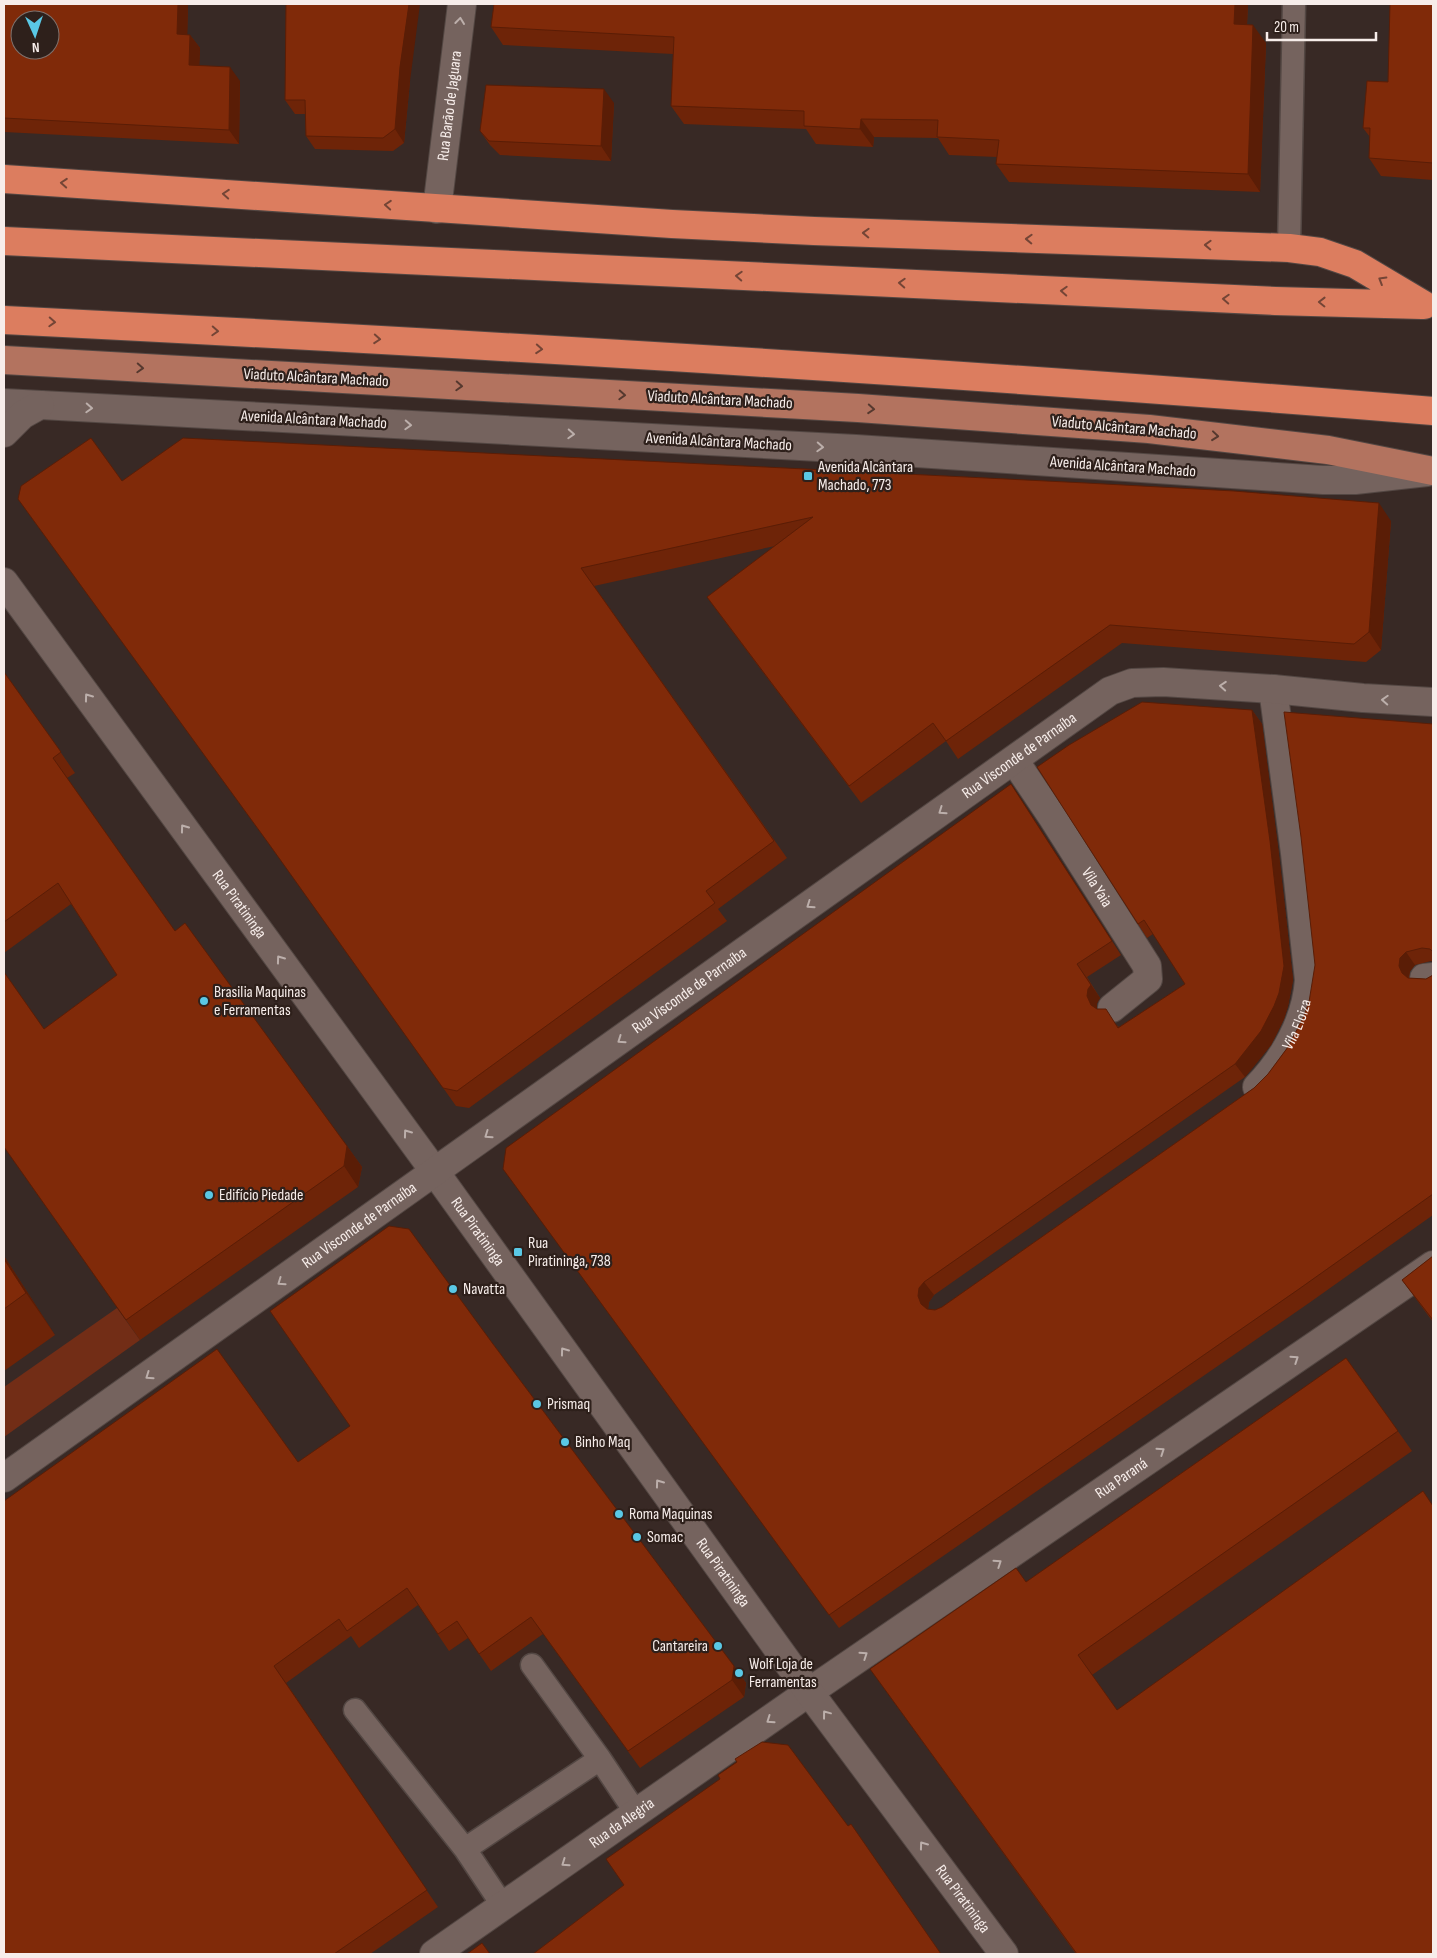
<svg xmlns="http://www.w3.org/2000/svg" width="1437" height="1958" viewBox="0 0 1437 1958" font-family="'Sofia Sans Condensed',sans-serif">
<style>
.green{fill:#722d16}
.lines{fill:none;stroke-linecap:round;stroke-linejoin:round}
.lane-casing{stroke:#534743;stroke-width:25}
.street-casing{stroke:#534743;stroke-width:30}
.secondary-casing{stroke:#534743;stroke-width:30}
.primary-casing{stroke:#534743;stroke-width:30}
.highway-casing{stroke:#534743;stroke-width:30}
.lane{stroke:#75635e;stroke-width:22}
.street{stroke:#75635e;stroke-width:28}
.secondary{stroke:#75635e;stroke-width:28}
.primary{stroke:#b3735f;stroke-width:28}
.highway{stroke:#dc7d5f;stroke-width:28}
.wall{fill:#6e2408}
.shaded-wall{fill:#5a1d06}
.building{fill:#802a09;stroke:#5a1d06;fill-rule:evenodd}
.oneway{stroke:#bcafab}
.oneway2{stroke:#744536}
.oneway3{stroke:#56392f}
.poi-dot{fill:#5ac8e5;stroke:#2e201b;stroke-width:2}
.labels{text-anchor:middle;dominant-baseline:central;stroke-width:4.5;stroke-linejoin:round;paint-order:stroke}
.street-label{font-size:16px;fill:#f7edea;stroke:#2e201b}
.poi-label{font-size:16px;fill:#f7edea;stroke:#2e201b;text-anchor:start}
</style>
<rect width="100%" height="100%" fill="#382925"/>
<path class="green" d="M117,1308L140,1340L4,1437V1387Z"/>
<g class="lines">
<g class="lane-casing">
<path id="lane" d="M1289,248L1294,4
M355,1710L465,1849L600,1759L532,1665
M600,1759L636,1813
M465,1849L503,1906"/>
</g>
<g class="street-casing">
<g id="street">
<path id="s1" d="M437,209L462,4"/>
<path id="s2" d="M1014,760L1053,818L1147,966L1148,979L1112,1008"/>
<path d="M1424,978L1433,977"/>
<path id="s3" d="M1257,1087C1285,1058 1306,1020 1309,980L1295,853L1273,689"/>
<path id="s4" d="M434,1954L809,1692L1433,1265"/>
</g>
</g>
<g class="secondary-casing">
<g id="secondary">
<path d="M4,403L856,449L1323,480H1355L1427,472"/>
<path d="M4,433L22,415L40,405"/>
<path id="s5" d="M4,582L435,1172L809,1692L1004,1954"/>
<path id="s6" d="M4,1478L1110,691L1132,683L1163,682L1273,689L1363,698L1433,702"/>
</g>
</g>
<g class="primary-casing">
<path id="primary" d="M4,360L858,408L1149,429L1328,450L1433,471"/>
</g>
<g class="highway-casing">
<path id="highway" d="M4,179L672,224L814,231L1289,248L1320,252L1355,264L1424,305
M4,241L1275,301L1422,305
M4,320C481,344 957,372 1433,411"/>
</g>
<use href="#lane" class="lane"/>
<use href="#street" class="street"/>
<use href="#secondary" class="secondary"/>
<use href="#primary" class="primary"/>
<use href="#highway" class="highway"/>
</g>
<path class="wall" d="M4,4H188L187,35H190L200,48L199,65L240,81L239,144L4,132Z
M494,4H1248L1247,25L1266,43L1260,192L1009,182L996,164L997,157L949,155L938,138L874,137L873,147L816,144L806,129L684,124L671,106L673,54L503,45L491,27Z
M1433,4V180L1381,176L1369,158L1370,137L1363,128L1388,82Z
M410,81L404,143L393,151L315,149L306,136V114H295L285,100Z
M614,103L611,161L500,155L490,145L480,131Z
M122,481L1391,521L1381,650L1366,662L1122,643L958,759L946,741L861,803L720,615L707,597L775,546L594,586L787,858L718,909L727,921L469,1108L456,1106L282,861L18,499Z
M4,672L48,734L75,773L67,778L175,931L347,1146L362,1167L358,1187L140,1340L4,1147L44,1029L117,975L71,904L4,953Z
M1252,710L1262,724L1279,855L1293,980L1288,1006L1284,1019L1271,1045L1245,1077L934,1295L929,1302L928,1309L935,1310L942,1307L1254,1088L1268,1074L1288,1047L1303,1018L1433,724V962L1431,961L1415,965L1410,971L1409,978L1426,979L1433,975V1215L1309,1303L839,1628L513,1182L1020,798L1121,955L1087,977L1100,998L1097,1003V1009L1119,1027L1185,984L1153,934L1147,938L1138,924Z
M4,1256L55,1335L4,1371Z
M1433,1256V1322L1402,1280Z
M493,1344L734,1666L746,1683L744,1697L640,1768L543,1634L491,1671L468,1638L449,1651L418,1605L359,1648L351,1636L286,1683L438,1907L370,1954H4L298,1462Z
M1346,1358L1412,1451L1092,1675L1117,1710L1433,1954H1076L870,1669L1026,1582Z"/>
<path class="shaded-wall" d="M178,4H188L187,48L177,34Z
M409,4H420L410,81L404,143L395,129L400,67Z
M1235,4H1248L1246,42L1234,24Z
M1253,25L1266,43L1260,192L1248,174Z
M190,35L200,48L199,79L189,65Z
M230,67L240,81L239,144L229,130Z
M604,89L614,103L611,161L601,146Z
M861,119L874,137L873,147L860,129Z
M1379,503L1391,521L1381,650L1369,632Z
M1252,710L1262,724L1279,855L1293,980L1288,1006L1284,1019L1271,1045L1245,1077L1235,1064Z
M1406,952L1415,965L1410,971L1408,979L1402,973L1399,966L1400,958Z
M1077,964L1100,998L1097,1003V1010L1091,1005L1087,996Z
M347,1146L362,1167L358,1187L344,1166Z
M4,1256L55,1335L26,1293L4,1259Z
M924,1282L934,1295L929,1302L928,1310L921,1304L918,1296L919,1288Z
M734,1666L746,1683L744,1697L732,1680Z"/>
<path class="building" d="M4,4H178L177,34L190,35L189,65L230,67L229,130L4,118ZM20,20H50V50H20Z
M286,4H409L400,67L395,129L383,138L306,136L305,100H285Z
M494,4H1235L1234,24L1253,25L1248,174L996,164L999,140L937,137L938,120L861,119L860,129L804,126V111L671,106L674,37L491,27Z
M1390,4H1433V163L1369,158L1370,128H1363L1367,81L1388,82Z
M486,85L604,89L601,146L489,141L480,131Z
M91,438L122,481L183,438L1086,483L1234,491L1379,503L1369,632L1354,644L1110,625L946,741L933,723L849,786L707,597L813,517L581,568L774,841L706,891L715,903L457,1091L443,1088L269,844L18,499L21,486Z
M4,672L61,752L53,758L175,931L185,923L347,1146L344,1166L126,1320L4,1147V972L44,1029L117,975L58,883L4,922Z
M1142,702L1252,710L1270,841L1284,966L1279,993L1274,1006L1261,1031L1235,1064L924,1282L919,1288L918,1296L921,1304L927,1309L935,1310L942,1307L1254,1088L1268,1074L1288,1047L1303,1018L1309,1002L1315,965L1301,837L1284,712L1433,724V952L1430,949L1422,948L1406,952L1400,958L1399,966L1402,973L1408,978L1426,979L1433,975V1194L1299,1289L829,1615L503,1169L506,1148L1011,784L1112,941L1077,964L1091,985L1088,989L1087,996L1091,1005L1097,1009H1106L1118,1028L1185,984L1144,920L1138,924L1037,767L1069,745Z
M389,1226L409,1229L493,1344L734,1666L732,1680L628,1751L531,1617L479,1654L457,1621L438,1634L407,1588L347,1631L339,1619L274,1666L427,1890L334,1954H4V1501L217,1349L298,1462L350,1426L270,1311Z
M1433,1256V1320L1402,1280Z
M4,1259L26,1293L4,1309Z
M1346,1358L1398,1431L1078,1655L1117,1710L1423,1491L1433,1506V1954H1077L870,1669L1016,1568L1026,1582Z
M762,1742L788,1745L848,1826L851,1824L941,1954H533L624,1885L606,1859L720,1779L718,1775L737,1762L735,1759Z
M482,1943L490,1954H467Z"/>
<defs><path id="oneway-chevron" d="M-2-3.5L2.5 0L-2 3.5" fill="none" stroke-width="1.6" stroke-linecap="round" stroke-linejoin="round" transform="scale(1.25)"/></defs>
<g class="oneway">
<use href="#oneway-chevron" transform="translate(460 21) rotate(-83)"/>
<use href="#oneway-chevron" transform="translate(89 408) rotate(3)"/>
<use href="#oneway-chevron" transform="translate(408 425) rotate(3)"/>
<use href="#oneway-chevron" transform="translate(571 434) rotate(3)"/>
<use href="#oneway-chevron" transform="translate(820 447) rotate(3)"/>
<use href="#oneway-chevron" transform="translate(1223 686) rotate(-176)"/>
<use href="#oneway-chevron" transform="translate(88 697) rotate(-126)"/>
<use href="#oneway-chevron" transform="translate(1385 700) rotate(-177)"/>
<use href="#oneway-chevron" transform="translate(942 811) rotate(145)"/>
<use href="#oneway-chevron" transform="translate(184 828) rotate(-126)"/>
<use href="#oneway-chevron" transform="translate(810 905) rotate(145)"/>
<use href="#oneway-chevron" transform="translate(280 959) rotate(-126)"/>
<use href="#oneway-chevron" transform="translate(621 1040) rotate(145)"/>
<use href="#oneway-chevron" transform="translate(407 1133) rotate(-126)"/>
<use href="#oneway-chevron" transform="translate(488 1135) rotate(145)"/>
<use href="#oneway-chevron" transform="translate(281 1282) rotate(145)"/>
<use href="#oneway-chevron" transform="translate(564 1351) rotate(-126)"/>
<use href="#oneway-chevron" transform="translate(1295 1359) rotate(-34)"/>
<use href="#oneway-chevron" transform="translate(149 1376) rotate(145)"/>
<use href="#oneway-chevron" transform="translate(1161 1451) rotate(-34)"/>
<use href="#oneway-chevron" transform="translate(659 1483) rotate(-126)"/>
<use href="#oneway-chevron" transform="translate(998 1563) rotate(-34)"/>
<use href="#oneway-chevron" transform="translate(864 1655) rotate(-34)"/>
<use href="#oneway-chevron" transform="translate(826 1714) rotate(-127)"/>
<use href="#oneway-chevron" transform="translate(770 1720) rotate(145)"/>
<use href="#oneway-chevron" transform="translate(923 1845) rotate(-126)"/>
<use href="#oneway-chevron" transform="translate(565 1863) rotate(145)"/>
</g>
<g class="oneway2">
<use href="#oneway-chevron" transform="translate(64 183) rotate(-176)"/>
<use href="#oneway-chevron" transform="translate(226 194) rotate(-176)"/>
<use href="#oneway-chevron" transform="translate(388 205) rotate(-176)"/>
<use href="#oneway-chevron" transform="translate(866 233) rotate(-178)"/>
<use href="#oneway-chevron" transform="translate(1029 239) rotate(-178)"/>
<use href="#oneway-chevron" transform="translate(1208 245) rotate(-178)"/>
<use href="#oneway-chevron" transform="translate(739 276) rotate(-177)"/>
<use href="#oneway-chevron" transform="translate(1382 280) rotate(-149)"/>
<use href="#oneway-chevron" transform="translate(902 283) rotate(-177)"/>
<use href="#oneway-chevron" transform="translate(1064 291) rotate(-177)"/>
<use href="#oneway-chevron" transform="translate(1226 299) rotate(-177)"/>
<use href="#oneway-chevron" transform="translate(1322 302) rotate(-179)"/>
<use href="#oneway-chevron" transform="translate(52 322) rotate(3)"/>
<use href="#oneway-chevron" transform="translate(215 331) rotate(3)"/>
<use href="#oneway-chevron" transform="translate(377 339) rotate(4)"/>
<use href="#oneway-chevron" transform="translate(539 349) rotate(4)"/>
</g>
<g class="oneway3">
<use href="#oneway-chevron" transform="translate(140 368) rotate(3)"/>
<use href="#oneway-chevron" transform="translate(459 386) rotate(3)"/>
<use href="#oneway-chevron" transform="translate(622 395) rotate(3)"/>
<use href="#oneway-chevron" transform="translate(871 409) rotate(4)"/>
<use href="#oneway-chevron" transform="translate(1215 436) rotate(6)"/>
</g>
<g class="poi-dot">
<rect x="803" y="471" width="10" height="10" rx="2.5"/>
<circle cx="204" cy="1001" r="5"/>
<circle cx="209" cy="1195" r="5"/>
<rect x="513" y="1247" width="10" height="10" rx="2.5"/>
<circle cx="453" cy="1289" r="5"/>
<circle cx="537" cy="1404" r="5"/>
<circle cx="565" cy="1442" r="5"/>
<circle cx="619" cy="1514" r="5"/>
<circle cx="637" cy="1537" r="5"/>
<circle cx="718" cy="1646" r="5"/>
<circle cx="739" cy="1673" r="5"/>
</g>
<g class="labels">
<g class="street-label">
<text stroke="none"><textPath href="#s1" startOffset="104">Rua Barão de Jaguara</textPath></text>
<text transform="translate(316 378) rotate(3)">Viaduto Alcântara Machado</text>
<text transform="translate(720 400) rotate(3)">Viaduto Alcântara Machado</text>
<text transform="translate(314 420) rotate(3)">Avenida Alcântara Machado</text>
<text transform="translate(1124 428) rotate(5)">Viaduto Alcântara Machado</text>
<text transform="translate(719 442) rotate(3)">Avenida Alcântara Machado</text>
<text transform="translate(1123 467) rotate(4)">Avenida Alcântara Machado</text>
<text stroke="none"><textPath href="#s6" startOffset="1246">Rua Visconde de Parnaíba</textPath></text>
<text stroke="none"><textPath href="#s2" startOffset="152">Vila Yaia</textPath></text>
<text stroke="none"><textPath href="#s5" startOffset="399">Rua Piratininga</textPath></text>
<text stroke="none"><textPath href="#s6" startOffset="841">Rua Visconde de Parnaíba</textPath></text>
<text stroke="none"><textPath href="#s3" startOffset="75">Vila Eloiza</textPath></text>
<text stroke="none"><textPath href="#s6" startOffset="436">Rua Visconde de Parnaíba</textPath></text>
<text stroke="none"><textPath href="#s5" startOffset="804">Rua Piratininga</textPath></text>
<text stroke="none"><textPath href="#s4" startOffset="836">Rua Paraná</textPath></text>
<text stroke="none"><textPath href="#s5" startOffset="1224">Rua Piratininga</textPath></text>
<text stroke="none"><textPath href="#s4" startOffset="229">Rua da Alegria</textPath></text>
<text stroke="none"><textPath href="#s5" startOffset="1629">Rua Piratininga</textPath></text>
</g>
<g class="poi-label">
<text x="818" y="467">Avenida Alcântara<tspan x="818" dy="18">Machado, 773</tspan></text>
<text x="214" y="992">Brasilia Maquinas<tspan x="214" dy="18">e Ferramentas</tspan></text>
<text x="219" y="1195">Edifício Piedade</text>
<text x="528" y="1243">Rua<tspan x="528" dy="18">Piratininga, 738</tspan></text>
<text x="463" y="1289">Navatta</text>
<text x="547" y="1404">Prismaq</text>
<text x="575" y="1442">Binho Maq</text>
<text x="629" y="1514">Roma Maquinas</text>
<text x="647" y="1537">Somac</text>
<text x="708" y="1646" text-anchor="end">Cantareira</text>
<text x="749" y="1664">Wolf Loja de<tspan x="749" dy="18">Ferramentas</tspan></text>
</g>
</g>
<rect width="1437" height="1958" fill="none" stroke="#f7edea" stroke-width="10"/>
<g transform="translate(35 35) rotate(177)"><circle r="24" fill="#2e201b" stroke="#7e726e"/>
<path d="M0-4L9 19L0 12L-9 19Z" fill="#5ac8e5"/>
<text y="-8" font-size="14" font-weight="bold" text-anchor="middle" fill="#f7edea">N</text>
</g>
<path d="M1267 32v8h109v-8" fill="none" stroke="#f7edea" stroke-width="2.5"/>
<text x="1274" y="32" font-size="15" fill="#f7edea" stroke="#2e201b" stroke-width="4" paint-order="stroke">20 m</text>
</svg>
